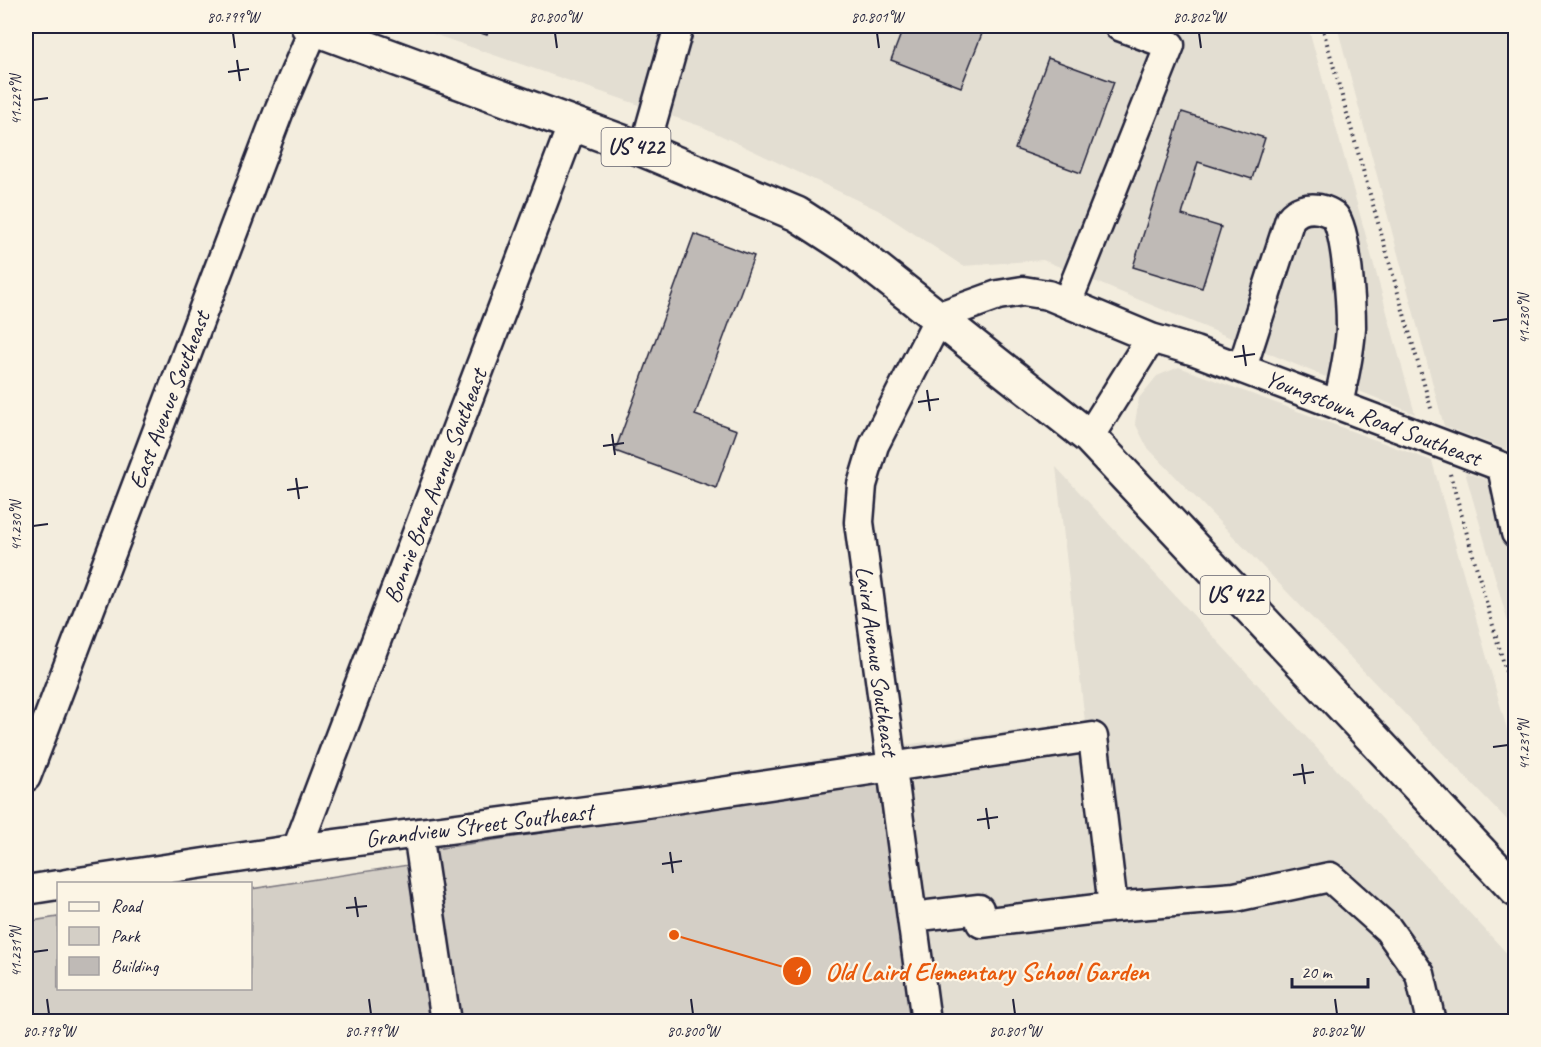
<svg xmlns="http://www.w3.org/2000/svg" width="1541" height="1047" viewBox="0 0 1541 1047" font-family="Caveat,sans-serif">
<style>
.built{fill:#e3ded2}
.green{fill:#d4cfc6;stroke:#7b7880;stroke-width:1.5}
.building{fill:#bfbab6;stroke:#22223b;stroke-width:1.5}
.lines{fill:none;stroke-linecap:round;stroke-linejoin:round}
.minor-casing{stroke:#22223b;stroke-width:33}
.major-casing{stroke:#22223b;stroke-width:38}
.path{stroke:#22223b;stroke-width:4;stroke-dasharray:1.5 4.5;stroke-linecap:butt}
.minor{stroke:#fcf5e5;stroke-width:28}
.major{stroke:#fcf5e5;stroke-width:33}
.ticks{fill:none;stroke:#22223b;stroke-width:2}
.labels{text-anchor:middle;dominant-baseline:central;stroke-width:4.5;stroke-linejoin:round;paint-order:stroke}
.shield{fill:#fcf5e5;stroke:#63616e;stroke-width:1.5}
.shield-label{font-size:22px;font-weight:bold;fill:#22223b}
.street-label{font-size:24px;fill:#22223b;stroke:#fcf5e5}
.leader{fill:none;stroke:#e8590c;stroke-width:2}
.callout-dot{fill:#e8590c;stroke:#fcf5e5;stroke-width:2}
.mark-label{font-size:18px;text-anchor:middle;font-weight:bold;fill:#fff}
.callout-label{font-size:26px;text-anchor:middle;font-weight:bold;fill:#e8590c;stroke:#fcf5e5;stroke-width:4.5;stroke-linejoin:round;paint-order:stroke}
.neatline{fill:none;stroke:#22223b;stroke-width:2}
.ticks-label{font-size:15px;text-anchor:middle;fill:#22223b}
</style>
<rect width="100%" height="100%" fill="#f3edde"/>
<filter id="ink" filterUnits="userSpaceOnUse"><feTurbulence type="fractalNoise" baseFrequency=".0167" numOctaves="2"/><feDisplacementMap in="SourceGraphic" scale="12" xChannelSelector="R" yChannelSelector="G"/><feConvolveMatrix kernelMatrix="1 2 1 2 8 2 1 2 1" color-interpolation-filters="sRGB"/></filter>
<g filter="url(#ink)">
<path class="built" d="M410,26H1308L1415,414L1043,260L963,266L878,210L703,127Z
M1337,26H1515L1516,412L1508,450L1444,426Z
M1179,367L1432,461L1515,758V828L1147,447L1135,423L1139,398L1157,376Z
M1056,467L1515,962V1021H941L903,745L1085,722Z
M1465,472L1515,490V647Z"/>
<path class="green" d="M878,782L912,1021H461L435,849Z
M408,865L432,1021H26V922L58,917V988H250L251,889Z"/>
<path class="building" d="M460,26H490L487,35Z
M904,26H985L961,87L891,60Z
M1048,58L1114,82L1081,173L1015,149Z
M1182,112L1265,138L1252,179L1198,162L1182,215L1221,227L1202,288L1133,267Z
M694,234L754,256L695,415L737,430L716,488L615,451Z"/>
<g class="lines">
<g class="minor-casing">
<path id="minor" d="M644,150L679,26
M1067,303L1170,45L1119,26
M1242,368L1290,219C1297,210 1308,207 1319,209C1324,210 1332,213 1335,217C1347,231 1351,307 1351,327C1350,353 1343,380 1338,405
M1089,437L1151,338
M1502,467L1516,533
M26,777L280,108L315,26
M418,833L446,1022
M297,849L573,123
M66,884L297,849L640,804L1093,737L1113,907L1235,897L1330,877L1388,929L1420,974L1431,1022
M26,890L58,885
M912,917L979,909L981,923L1113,907
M926,1022L859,522L862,485L874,445L940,316L998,295L1023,291L1048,295L1151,338L1195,351L1516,472"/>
</g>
<g class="major-casing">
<path id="major" d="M308,26L644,150L797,214L851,249L1089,437L1516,890"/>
</g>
<path class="path" d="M1322,26L1432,412
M1450,474L1516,707"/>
<use href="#minor" class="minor"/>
<use href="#major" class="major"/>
</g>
</g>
<path class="ticks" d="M233,33L235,48M555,33L557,48M877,33L879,48M1199,33L1201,48M237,60L240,81M228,72L249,69M33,100L48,98M1493,321L1508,319M1243,345L1246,366M1234,357L1255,354M927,390L930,411M918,402L939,399M612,434L615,455M603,446L624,443M296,478L299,499M287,490L308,487M33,526L48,524M1493,747L1508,745M1302,764L1305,784M1293,775L1314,772M986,808L989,829M977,820L998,817M670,852L673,873M662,864L682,861M355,897L358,917M346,908L367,906M33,952L48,950M47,999L49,1014M369,999L371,1014M691,999L693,1014M1013,999L1015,1014M1335,999L1337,1014"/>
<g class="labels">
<g class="shield">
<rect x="601.5" y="128" width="69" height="38" rx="4.5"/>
<rect x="1200.5" y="576" width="69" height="38" rx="4.5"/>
</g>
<g class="shield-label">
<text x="636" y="147">US 422</text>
<text x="1235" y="595">US 422</text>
</g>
<g class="street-label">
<text transform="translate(169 400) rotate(-69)">East Avenue Southeast</text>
<text transform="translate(1373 418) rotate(21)">Youngstown Road Southeast</text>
<text transform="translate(435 486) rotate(-69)">Bonnie Brae Avenue Southeast</text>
<text transform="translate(877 661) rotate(82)">Laird Avenue Southeast</text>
<text transform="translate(479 825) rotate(-7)">Grandview Street Southeast</text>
</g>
</g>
<path class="leader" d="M674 935L797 971"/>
<g class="callout-dot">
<circle cx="674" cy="935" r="6"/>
<circle cx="797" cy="971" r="15"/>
</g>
<g class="mark-label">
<text x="797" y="977">1</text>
</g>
<g class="callout-label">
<text x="987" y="980">Old Laird Elementary School Garden</text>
</g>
<rect width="1541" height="1047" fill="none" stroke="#fcf5e5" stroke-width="66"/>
<rect x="57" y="882" width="195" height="108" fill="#fcf5e5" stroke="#a5a1a1" stroke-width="1.5"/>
<rect x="69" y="902" width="30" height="9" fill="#fcf5e5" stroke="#a5a1a1" stroke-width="1.5"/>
<text x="111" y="912" font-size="18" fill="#22223b">Road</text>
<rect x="69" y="927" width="30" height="18" fill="#d4cfc6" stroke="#a5a1a1" stroke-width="1.5"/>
<text x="111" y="942" font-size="18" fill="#22223b">Park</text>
<rect x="69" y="957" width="30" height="18" fill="#bfbab6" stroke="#a5a1a1" stroke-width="1.5"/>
<text x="111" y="972" font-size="18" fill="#22223b">Building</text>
<path d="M1292 978v9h76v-9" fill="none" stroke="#22223b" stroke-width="3"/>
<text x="1301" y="978" font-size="18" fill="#22223b" stroke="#fcf5e5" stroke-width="4.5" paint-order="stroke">20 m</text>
<rect x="33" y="33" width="1475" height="981" class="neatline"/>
<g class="ticks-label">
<text x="233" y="22">80.799°W</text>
<text x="555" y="22">80.800°W</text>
<text x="877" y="22">80.801°W</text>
<text x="1199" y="22">80.802°W</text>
<text transform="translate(16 100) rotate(-90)" y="5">41.229°N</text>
<text transform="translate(1524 319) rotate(-90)" y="5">41.230°N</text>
<text transform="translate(16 526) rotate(-90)" y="5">41.230°N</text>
<text transform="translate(1524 745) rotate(-90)" y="5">41.231°N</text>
<text transform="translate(16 952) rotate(-90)" y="5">41.231°N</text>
<text x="49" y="1036">80.798°W</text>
<text x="371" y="1036">80.799°W</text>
<text x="693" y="1036">80.800°W</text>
<text x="1015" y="1036">80.801°W</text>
<text x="1337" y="1036">80.802°W</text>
</g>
</svg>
